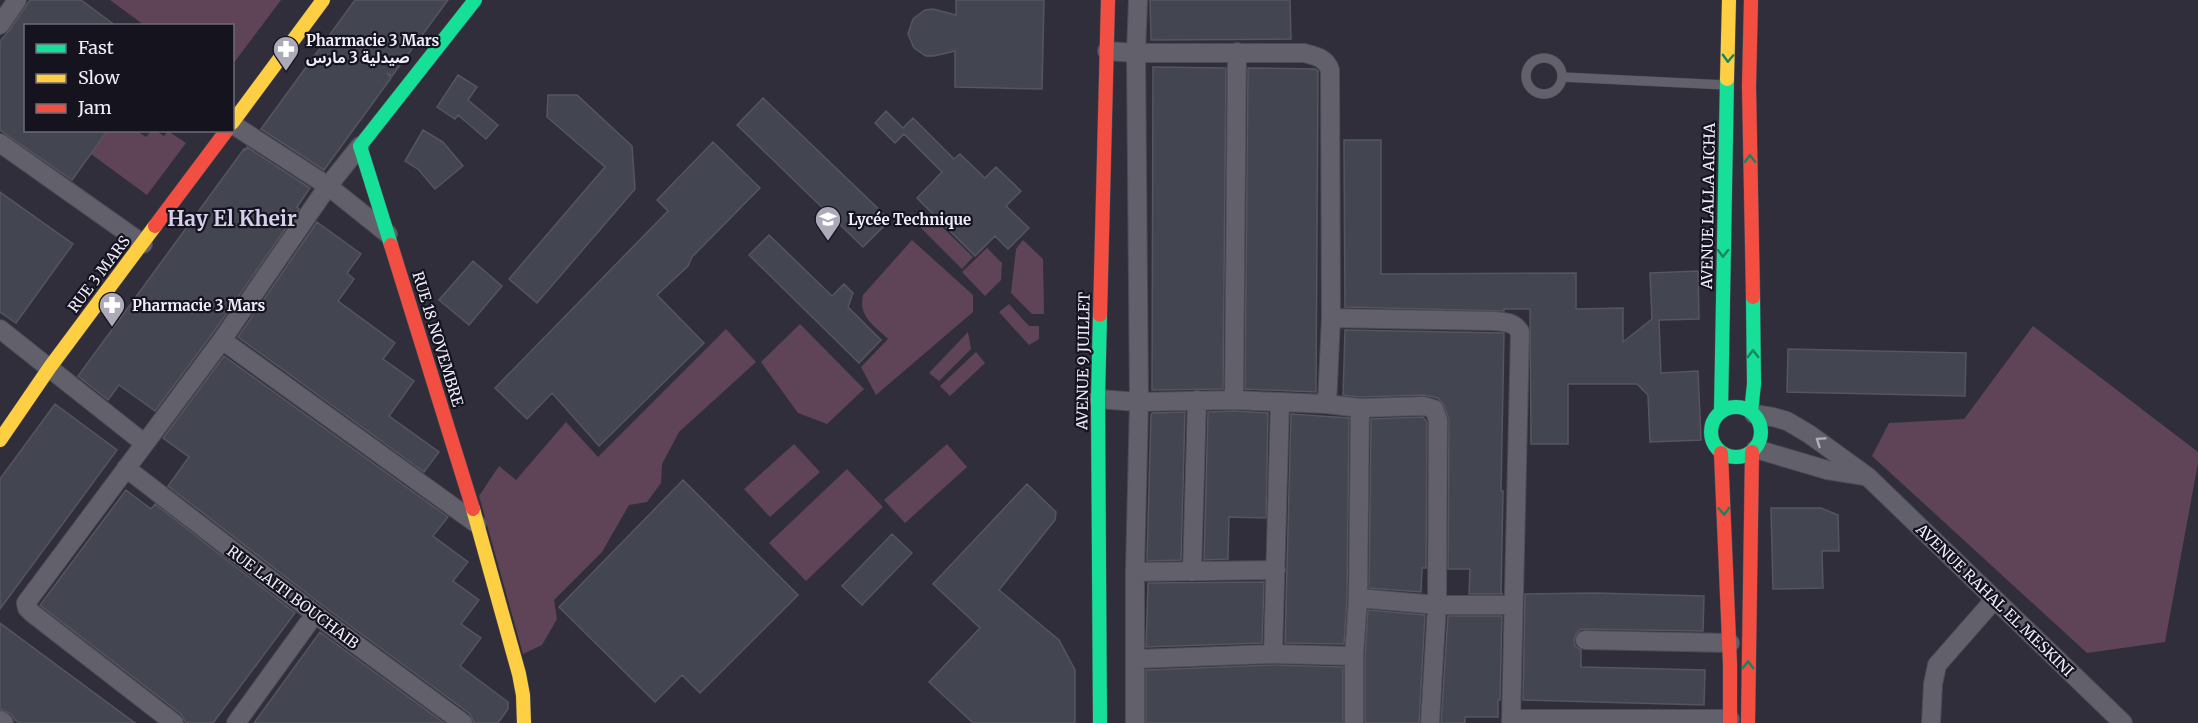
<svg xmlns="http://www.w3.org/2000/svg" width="2198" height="723" viewBox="0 0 2198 723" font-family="Merriweather,'Noto Sans Arabic',serif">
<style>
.green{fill:#5f4458}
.building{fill:#434551;stroke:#54555f;stroke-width:1.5}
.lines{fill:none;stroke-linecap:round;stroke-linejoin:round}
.lane-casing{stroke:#4d4b56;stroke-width:10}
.street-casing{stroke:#4d4b56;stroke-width:20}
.fast-casing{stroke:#4d4b56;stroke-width:15}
.slow-casing{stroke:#4d4b56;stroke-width:15}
.jam-casing{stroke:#4d4b56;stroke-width:15}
.lane{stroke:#62616b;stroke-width:9}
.street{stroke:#62616b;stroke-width:18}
.fast{stroke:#16e098;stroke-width:14}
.slow{stroke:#ffcf43;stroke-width:14}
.jam{stroke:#f24e42;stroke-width:14}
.oneway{stroke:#168461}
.oneway2{stroke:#b0aebb}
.labels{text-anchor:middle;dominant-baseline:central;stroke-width:4.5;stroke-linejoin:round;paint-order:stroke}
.poi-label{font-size:15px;font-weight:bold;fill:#efedfc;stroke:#15141e;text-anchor:start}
.street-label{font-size:15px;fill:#efedfc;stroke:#15141e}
.district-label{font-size:21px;font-weight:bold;fill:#d3cfec;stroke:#15141e}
</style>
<rect width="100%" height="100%" fill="#302e3b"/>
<path class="green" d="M110,0H281L233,64L232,26L144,25Z
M108,131H137L146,137L151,131H156L164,136L168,131L186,143L147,195L91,154Z
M931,216L973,257L962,269L920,227Z
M912,240L973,295V312L876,395L861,367L888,339C874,325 858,317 863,295Z
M1023,240L1043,259L1044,314H1032L1011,293L1016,249Z
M987,248L1002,263L1001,280L985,296L962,272Z
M1009,304L1029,326H1039V339L1029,345L999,312Z
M800,324L864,389L827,424L798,413L761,362Z
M2033,326L2198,452V463L2165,642L2087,653L1872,456L1889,423L1964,419Z
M726,329L756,362L679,432L662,464L661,483L647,502L629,505L602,552L554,600L557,619L542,645L523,654L479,496L499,466L516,480L566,422L598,457Z
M968,332L971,349L939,381L929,373Z
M976,352L985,363L950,396L940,386Z
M794,444L820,472L770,517L744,489Z
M947,444L967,467L905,523L884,500Z
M847,469L883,507L806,581L769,543Z"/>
<path class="building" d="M30,0H81L116,26H26V130H108L72,180L0,130V41L9,31Z
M355,0H448L392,76L387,73L391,78L324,170L261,129Z
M956,0H1044L1042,89L955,87V51L934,56H926L914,48L908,34L913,19L925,10L933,9L956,15Z
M1150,0H1290L1291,39L1151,40Z
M1153,67L1226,68L1223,389L1152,390Z
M1248,68L1315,69L1318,71L1316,392L1245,389Z
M458,75L477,87L468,100L498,125L486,139L458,115L455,119L437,107Z
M548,95H577L632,146L635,189L537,303L509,279L605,167L547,117Z
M763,98L890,220L863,247L737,125Z
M886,111L903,128L913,118L954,159L960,154L985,178L996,167L1021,191L1006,206L1029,228L1008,249L995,236L975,256L917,198L942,172L904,134L895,143L875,123Z
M423,130L443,142L463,166L435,189L418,169L405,161Z
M1344,140H1381V274L1576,273V309L1623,308V342L1652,319L1650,273L1698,271L1699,319L1659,320L1661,373L1698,371L1701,440L1650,442L1648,395L1637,384H1568V444H1531L1530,309H1504V311L1345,307Z
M713,142L760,188L692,257L688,266L657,295L704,343L599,446L552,393L527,419L495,388L668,211L657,200Z
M247,147L310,188L297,207L299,209L213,333L155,411L119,385L108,400L78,376L244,149L245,150Z
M0,192L73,244L16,323L0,312Z
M317,222L361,254L347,273L354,279L338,301L395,343L383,359L414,381L389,416L439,452L424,472L238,337Z
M769,235L832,296L844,284L853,293L848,307L881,340L859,363L749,255Z
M473,261L502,286L469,325L439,300Z
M1345,330L1504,333L1501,491H1503L1501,593L1503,594H1469L1470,569H1448L1449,420L1444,405L1438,398L1424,395L1360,397L1343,395Z
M1788,349L1966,353L1965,396L1787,392Z
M224,356L448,517L433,536L468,562L453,581L479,600L461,624L481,638L460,666L508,702V709L498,723H474L470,714L322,605L168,486L189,457L163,438Z
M55,404L117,450L0,609V479Z
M1234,411L1268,413L1266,518L1229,517L1228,559L1204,560L1208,412Z
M1185,412L1181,560L1147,561L1151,415L1152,413Z
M1291,414L1349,418L1347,598L1344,644L1285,643Z
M1423,417L1427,422L1426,568H1422L1421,592L1369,588L1371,419Z
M683,480L798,595L700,693L682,675L655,702L559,607Z
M1027,484L1056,512L1055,520L999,590L1059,640L1075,670V723H973L929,682L980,628L933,584Z
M126,490L151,509L155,504L295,613L213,723H186L181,714L40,605Z
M1771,508H1821L1838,515L1839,551H1822L1823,588L1773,589Z
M892,534L912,553L862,605L842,586Z
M1264,582L1262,643L1146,647L1148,583Z
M1595,593L1704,596L1703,631L1581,629L1576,634L1574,640L1575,646L1581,650V667L1705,670L1704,705L1523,700L1525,594Z
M1368,610L1425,615L1419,723H1365V656Z
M1448,616H1502L1500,700H1498V717H1465V723H1441Z
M0,623L135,723H19L15,720L11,714L0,709Z
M320,632L444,723H254Z
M1273,665L1343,667V723H1146V670Z"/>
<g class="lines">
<g class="lane-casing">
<path id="lane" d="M1526 76a18 18 0 1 1 36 0a18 18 0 1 1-36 0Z
M1562,77L1726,85"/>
</g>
<g class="street-casing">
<path id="street" d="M0,25L17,0
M1107,51L1136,53H1304C1316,56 1326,58 1330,70L1331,318L1327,404
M232,124L328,186L388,234
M0,143L143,244
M1331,318L1494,321C1506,322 1514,322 1520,332L1511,723
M0,329L144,443
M222,340L477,524
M1098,399L1139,402L1234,400L1327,404L1360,408L1424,406L1434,409L1438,420L1437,605L1430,723
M1234,400L1237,52
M1754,414L1773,417L1787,421L1809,434L1867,476L2123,723
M1756,449L1827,470L1865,476
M126,468L315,614L463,723
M1135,572L1276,570
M1192,572L1197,400
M1358,598L1437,605H1512
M1585,640L1730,643
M1273,654L1280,402
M1136,659L1273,654L1354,656
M1511,719H1730
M0,720L4,723
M174,723L32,613L27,608L26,603L222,340L328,186L360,146
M236,723L315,614
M1135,723V572L1139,402L1136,53L1138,0
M1354,723V656L1358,598L1360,408
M1931,723L1933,684L1937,665L1994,600"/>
</g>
<g class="fast-casing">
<path id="fast" d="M391,245L360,146L475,0
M1711 432a25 25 0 1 1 50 0a25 25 0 1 1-50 0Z
M1721,412L1727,79
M1751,412L1754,384L1753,297
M1100,723L1098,399L1100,315"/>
</g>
<g class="slow-casing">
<path id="slow" d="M1727,79L1729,0
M232,123L323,0
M0,440L50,367L155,226
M473,509L519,674L523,695L524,723"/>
</g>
<g class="jam-casing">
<path id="jam" d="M1751,0L1749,86L1753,297
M155,226L227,130
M391,245L473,509
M1100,315L1108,0
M1721,453L1730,664V723
M1748,723L1752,452"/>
</g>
<use href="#lane" class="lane"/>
<use href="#street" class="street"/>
<use href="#fast" class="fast"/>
<use href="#slow" class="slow"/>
<use href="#jam" class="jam"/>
</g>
<defs><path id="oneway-chevron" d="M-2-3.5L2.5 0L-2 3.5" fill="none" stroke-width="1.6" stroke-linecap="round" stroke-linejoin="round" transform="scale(1.5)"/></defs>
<g class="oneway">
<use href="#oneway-chevron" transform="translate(1728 58) rotate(92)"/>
<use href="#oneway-chevron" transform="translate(1750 159) rotate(-91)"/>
<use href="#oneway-chevron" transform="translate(1723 253) rotate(91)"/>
<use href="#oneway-chevron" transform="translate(1753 354) rotate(-91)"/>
<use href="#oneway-chevron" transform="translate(1724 511) rotate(87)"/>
<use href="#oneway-chevron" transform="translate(1748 665) rotate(-89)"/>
</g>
<use class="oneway2" href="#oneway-chevron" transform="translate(1820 441) rotate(-146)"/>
<defs>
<g id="pharmacy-pin" transform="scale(1.35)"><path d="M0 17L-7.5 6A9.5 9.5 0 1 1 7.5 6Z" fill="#acaab8" stroke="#15141e"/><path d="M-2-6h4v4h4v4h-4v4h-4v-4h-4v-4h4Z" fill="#fff"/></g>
<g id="school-pin" transform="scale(1.35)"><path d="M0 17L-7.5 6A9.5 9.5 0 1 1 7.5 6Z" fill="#acaab8" stroke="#15141e"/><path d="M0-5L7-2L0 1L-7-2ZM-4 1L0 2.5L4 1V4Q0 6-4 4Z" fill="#fff"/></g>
</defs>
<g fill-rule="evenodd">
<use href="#pharmacy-pin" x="286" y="49"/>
<use href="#school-pin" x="828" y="219"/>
<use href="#pharmacy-pin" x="112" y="305"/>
</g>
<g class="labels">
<g class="poi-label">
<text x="306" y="40">Pharmacie 3 Mars<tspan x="306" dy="17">صيدلية 3 مارس</tspan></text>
<text x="848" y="219">Lycée Technique</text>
<text x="132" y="305">Pharmacie 3 Mars</text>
</g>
<g class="street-label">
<text transform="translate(1708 206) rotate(-89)">AVENUE LALLA AICHA</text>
<text transform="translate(99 274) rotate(-53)">RUE 3 MARS</text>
<text transform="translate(438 339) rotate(73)">RUE 18 NOVEMBRE</text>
<text transform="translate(1083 361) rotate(-89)">AVENUE 9 JUILLET</text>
<text transform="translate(293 597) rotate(37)">RUE LAITI BOUCHAIB</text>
<text transform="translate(1995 600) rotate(44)">AVENUE RAHAL EL MESKINI</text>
</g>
<g class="district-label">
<text x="232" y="218">Hay El Kheir</text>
</g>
</g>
<rect x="24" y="24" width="210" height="108" fill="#15141e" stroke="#6c6b77" stroke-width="1.5"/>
<rect x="36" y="44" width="30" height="9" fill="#16e098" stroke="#6c6b77" stroke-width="1.5"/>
<text x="78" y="54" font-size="18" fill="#efedfc">Fast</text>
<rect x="36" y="74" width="30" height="9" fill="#ffcf43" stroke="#6c6b77" stroke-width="1.5"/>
<text x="78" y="84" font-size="18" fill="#efedfc">Slow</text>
<rect x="36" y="104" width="30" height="9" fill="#f24e42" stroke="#6c6b77" stroke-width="1.5"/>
<text x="78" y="114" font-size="18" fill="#efedfc">Jam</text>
</svg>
